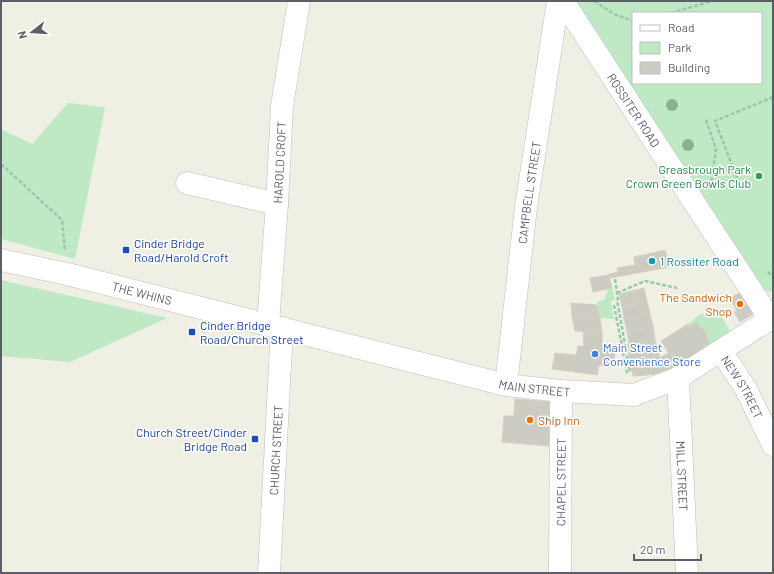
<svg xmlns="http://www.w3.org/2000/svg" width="774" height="574" viewBox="0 0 774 574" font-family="Barlow,sans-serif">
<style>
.green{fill:#bee9c4;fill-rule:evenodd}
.building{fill:#cdccc2;stroke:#d5d1c1}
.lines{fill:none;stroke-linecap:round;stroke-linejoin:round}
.street-casing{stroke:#bbbdc4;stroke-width:23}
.secondary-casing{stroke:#bcbfc6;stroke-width:23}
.path{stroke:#96caac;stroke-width:2.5;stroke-dasharray:4 2;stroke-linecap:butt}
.street{stroke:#fff;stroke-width:22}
.secondary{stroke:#fff;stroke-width:22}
.tree{fill:#85b488}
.leisure-dot{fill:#2e9e5b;stroke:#fff;stroke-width:1.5}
.transit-dot{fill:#1a4fb4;stroke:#fff;stroke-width:1.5}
.culture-dot{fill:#0f9aa8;stroke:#fff;stroke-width:1.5}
.food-dot{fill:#e8710a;stroke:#fff;stroke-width:1.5}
.shop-dot{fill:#3f7fe0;stroke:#fff;stroke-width:1.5}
.labels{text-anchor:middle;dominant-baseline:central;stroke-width:3;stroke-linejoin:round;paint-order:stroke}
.street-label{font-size:12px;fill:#5b5f66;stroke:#fff}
.leisure-label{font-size:12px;fill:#27864d;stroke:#fff;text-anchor:end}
.transit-label{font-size:12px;fill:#164399;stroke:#fff;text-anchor:start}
.culture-label{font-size:12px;fill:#0d838f;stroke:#fff;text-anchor:start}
.food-label{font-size:12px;fill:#c56008;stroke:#fff;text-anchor:end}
.shop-label{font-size:12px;fill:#366cbe;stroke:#fff;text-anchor:start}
</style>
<rect width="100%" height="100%" fill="#f0efe4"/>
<path class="green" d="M570,1H773V292L757,289ZM633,13H761V83H633Z
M68,103L105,107L75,259L1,239V129L32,144Z
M1,280L167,318L70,362L1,356Z
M612,288L615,300L611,301L614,319L600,318L597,302L604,300L608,289Z
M718,310L731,333L705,350L703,347L710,342L706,335L707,334L697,322L689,327L688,324L702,313L705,317Z"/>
<path class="building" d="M665,250L670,267L610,278L609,274L618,272L617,268L635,265L634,257Z
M609,275L612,288L593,292L590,278Z
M644,288L647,301L622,307L619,294Z
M740,293L753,314L740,322L734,312L737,310L729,298Z
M647,301L650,314L624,319L622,307Z
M571,303L597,305L600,318L572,317Z
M650,314L653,326L627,331L624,319Z
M572,317L600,318L602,332L575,331Z
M697,322L707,334L706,335L710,342L703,347L705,350L678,367L661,341L688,324L689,327Z
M653,326L655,340L629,344L627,331Z
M583,331L602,332V345L616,346L613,367L599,365L597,375L552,369L555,353L576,355L578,346H584Z
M655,340L659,355L645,358L642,342Z
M642,342L648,375L633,376L627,345Z
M669,353L678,367L668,372L659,358Z
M659,355V358L668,372L648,375L645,358Z
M515,399L553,402L549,446L502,442L504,416H514Z"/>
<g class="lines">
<g class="street-casing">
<g id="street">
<path id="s1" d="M563,1L770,319"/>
<path d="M187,183L277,204"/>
<path id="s2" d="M268,324L277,204L282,106L299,1"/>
<path id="s3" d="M721,351L746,389L773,445"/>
<path id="s4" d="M678,378L687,573"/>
<path id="s5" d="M506,385L526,207L558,1"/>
<path id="s6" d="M560,573L561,391"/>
</g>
</g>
<g class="secondary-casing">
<g id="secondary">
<path id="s7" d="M1,260L67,274L506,385L561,391L634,395L678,378L773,317"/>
<path id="s8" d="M269,573L282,328"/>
</g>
</g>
<path class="path" d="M594,1L614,14L633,21
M671,13L712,1
M706,120L716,149L711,185
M1,164L62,220L65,251
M737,178L715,121L773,97
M768,272L773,277
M615,279L618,299L617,300L630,372
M617,293L645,281L677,288
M614,305L627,373"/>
<use href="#street" class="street"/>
<use href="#secondary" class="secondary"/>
</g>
<g class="tree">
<circle cx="672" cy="105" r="6"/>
<circle cx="688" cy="145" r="6"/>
</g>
<circle class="leisure-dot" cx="759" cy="176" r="4"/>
<g class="transit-dot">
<rect x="122" y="246" width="8" height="8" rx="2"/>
<rect x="188" y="328" width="8" height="8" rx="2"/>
<rect x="251" y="435" width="8" height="8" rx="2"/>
</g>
<circle class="culture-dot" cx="652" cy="261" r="4"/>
<g class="food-dot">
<circle cx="740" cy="304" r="4"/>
<circle cx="530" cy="420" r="4"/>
</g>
<circle class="shop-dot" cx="595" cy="354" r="4"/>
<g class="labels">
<g class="street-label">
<text stroke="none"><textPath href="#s1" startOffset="130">ROSSITER ROAD</textPath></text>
<text stroke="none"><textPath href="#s2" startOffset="162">HAROLD CROFT</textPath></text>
<text stroke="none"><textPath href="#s5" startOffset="194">CAMPBELL STREET</textPath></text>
<text stroke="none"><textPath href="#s7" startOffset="145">THE WHINS</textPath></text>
<text stroke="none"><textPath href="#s7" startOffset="549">MAIN STREET</textPath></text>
<text stroke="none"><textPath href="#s3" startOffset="42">NEW STREET</textPath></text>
<text stroke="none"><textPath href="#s8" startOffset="123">CHURCH STREET</textPath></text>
<text stroke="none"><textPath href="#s4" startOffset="98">MILL STREET</textPath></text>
<text stroke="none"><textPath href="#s6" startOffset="91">CHAPEL STREET</textPath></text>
</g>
<g class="leisure-label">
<text x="751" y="169">Greasbrough Park<tspan x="751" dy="14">Crown Green Bowls Club</tspan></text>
</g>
<g class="transit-label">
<text x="134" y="243">Cinder Bridge<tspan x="134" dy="14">Road/Harold Croft</tspan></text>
<text x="200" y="325">Cinder Bridge<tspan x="200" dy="14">Road/Church Street</tspan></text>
<text x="247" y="432" text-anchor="end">Church Street/Cinder<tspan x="247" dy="14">Bridge Road</tspan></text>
</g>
<g class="culture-label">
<text x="660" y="261">1 Rossiter Road</text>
</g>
<g class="food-label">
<text x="732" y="297">The Sandwich<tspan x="732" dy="14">Shop</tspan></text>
<text x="538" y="420" text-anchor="start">Ship Inn</text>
</g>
<g class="shop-label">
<text x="603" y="347">Main Street<tspan x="603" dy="14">Convenience Store</tspan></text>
</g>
</g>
<rect width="774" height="574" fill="none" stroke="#5b5f66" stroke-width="4"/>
<rect x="632" y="12" width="130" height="72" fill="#ffffff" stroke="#bdbfc2"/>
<rect x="640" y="25" width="20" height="6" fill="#ffffff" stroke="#bdbfc2"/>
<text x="668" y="32" font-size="12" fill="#5b5f66">Road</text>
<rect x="640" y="42" width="20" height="12" fill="#bee9c4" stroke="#bdbfc2"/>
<text x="668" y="52" font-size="12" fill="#5b5f66">Park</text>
<rect x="640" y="62" width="20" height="12" fill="#cdccc2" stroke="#bdbfc2"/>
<text x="668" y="72" font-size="12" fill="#5b5f66">Building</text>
<g transform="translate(32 32) rotate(253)" stroke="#ffffff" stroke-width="3" paint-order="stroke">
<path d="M0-3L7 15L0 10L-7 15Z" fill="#5b5f66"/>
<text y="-6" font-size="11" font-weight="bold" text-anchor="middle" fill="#5b5f66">N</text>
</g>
<path d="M634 554v6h67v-6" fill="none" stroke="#5b5f66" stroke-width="2"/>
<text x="640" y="554" font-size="12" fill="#5b5f66" stroke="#ffffff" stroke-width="3" paint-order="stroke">20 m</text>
</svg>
